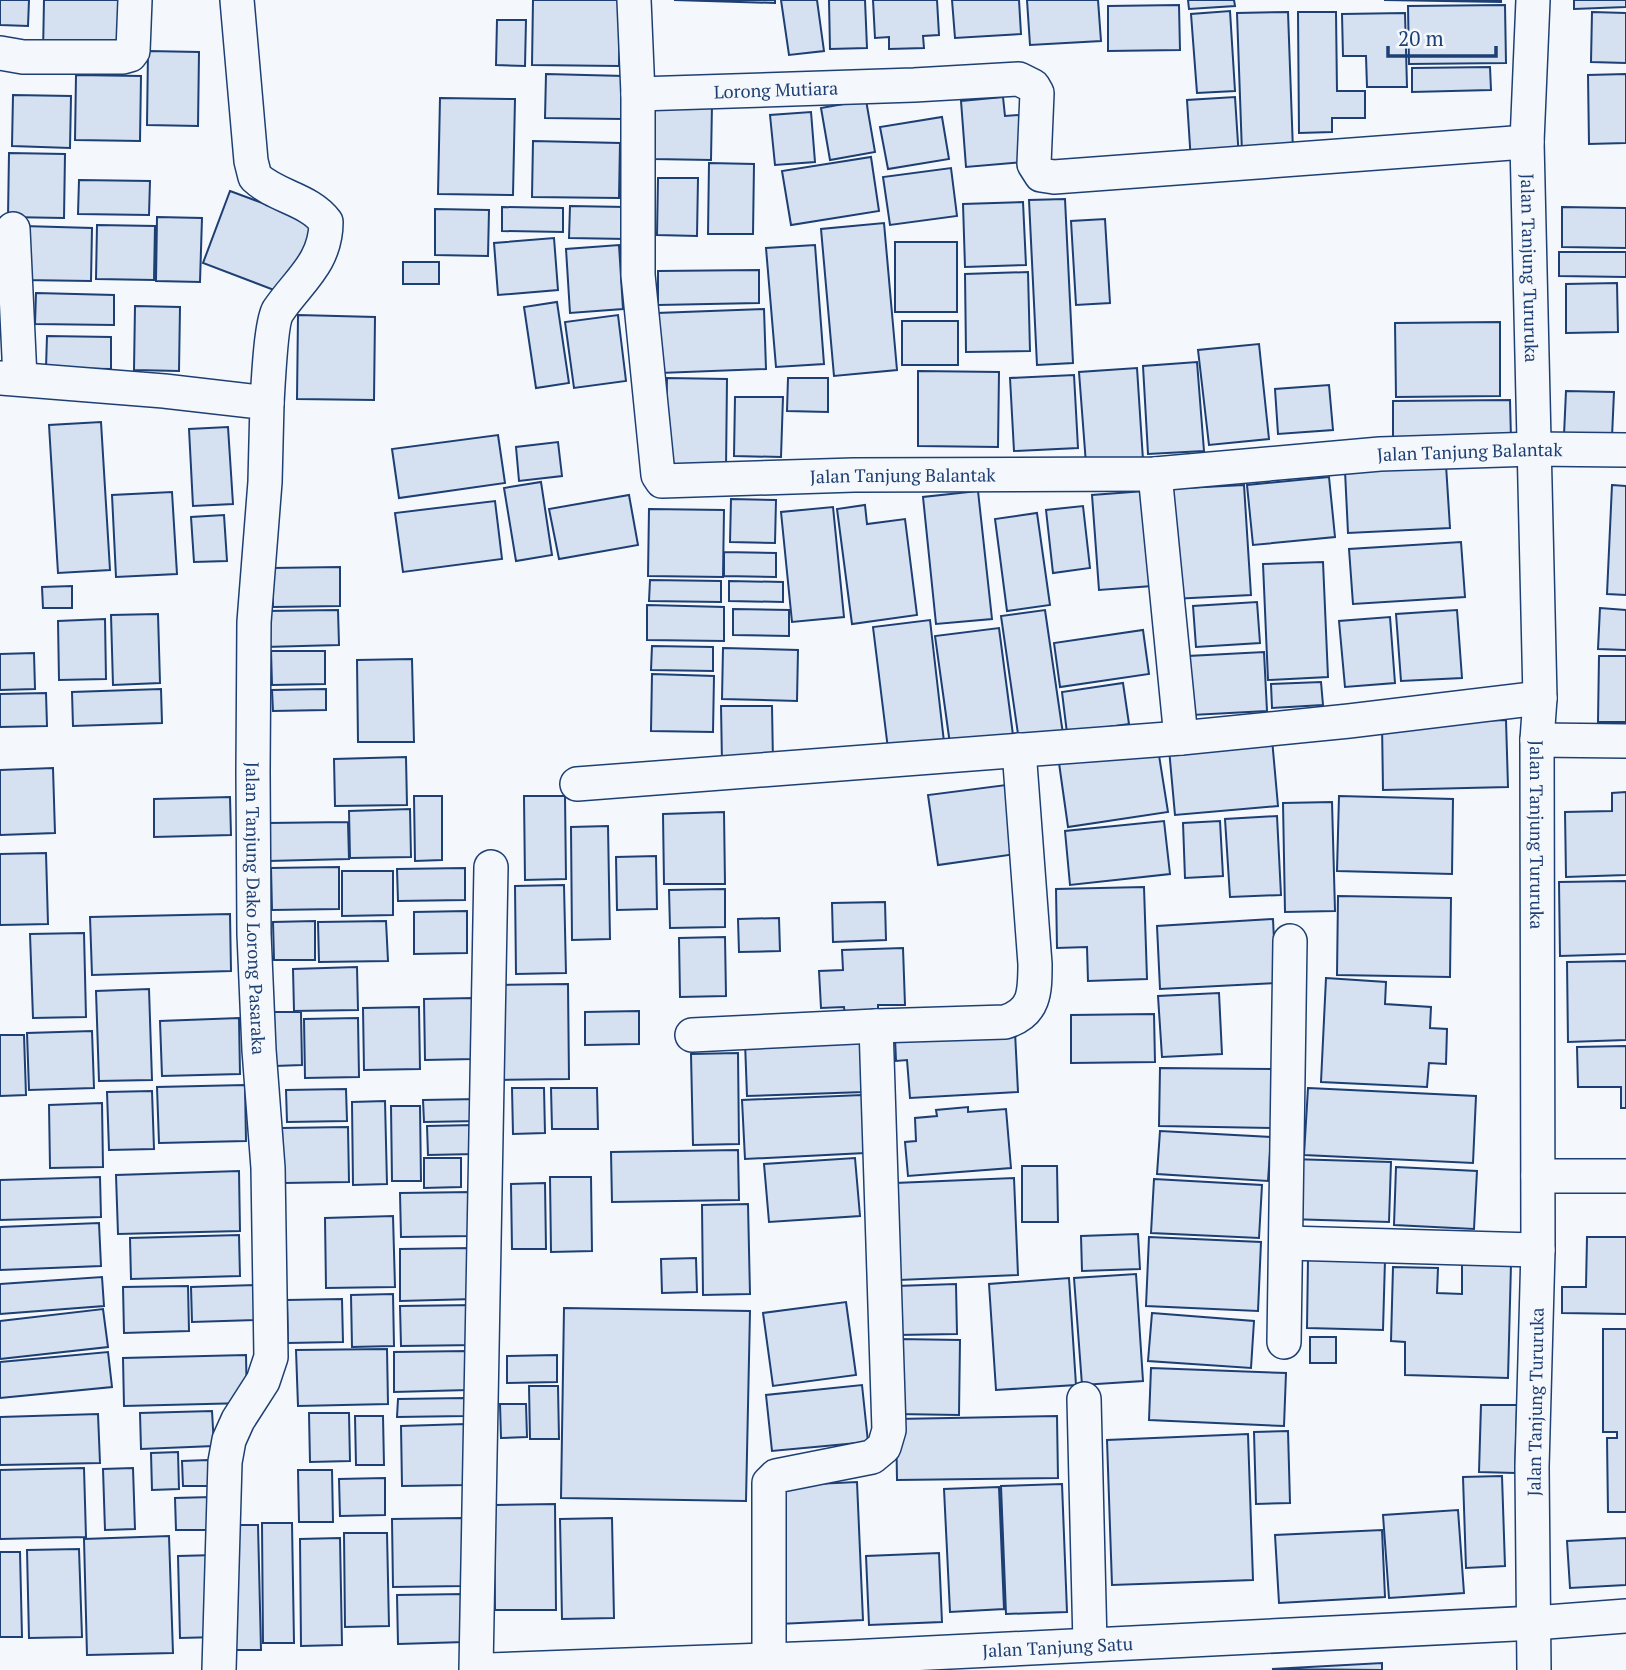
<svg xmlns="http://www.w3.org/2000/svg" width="1626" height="1670" viewBox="0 0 1626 1670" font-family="'PT Serif',serif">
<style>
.building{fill:#d5e0f0;stroke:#1d3f73;stroke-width:2}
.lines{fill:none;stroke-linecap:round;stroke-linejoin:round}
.minor-casing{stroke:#1d3f73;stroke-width:36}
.minor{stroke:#f4f7fb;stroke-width:33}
.labels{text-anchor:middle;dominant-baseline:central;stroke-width:5;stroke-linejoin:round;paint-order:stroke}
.street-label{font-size:18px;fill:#1d3f73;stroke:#f4f7fb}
</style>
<rect width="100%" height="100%" fill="#f4f7fb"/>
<path class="building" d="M0,0H29L28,26L0,25Z
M44,0H127L126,54L43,53Z
M533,0H620L619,66L532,65Z
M674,0H775V3Z
M781,0H817L824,51L789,55Z
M829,0H865L867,48L830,49Z
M873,0H937L939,35L923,36L924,48L889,49V37L875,38Z
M952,0H1019L1021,34L955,38Z
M1027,0H1098L1101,41L1030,45Z
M1188,0H1234L1235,6L1189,9Z
M1384,0H1501V2Z
M1574,0H1626V7L1574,9Z
M1179,5L1180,50L1108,51V6Z
M1505,5L1506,63L1409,64L1408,6Z
M1230,11L1235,91L1197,93L1191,14Z
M1288,12L1293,151L1242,153L1237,13Z
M1298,12H1336L1337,91H1365V118H1332V132L1299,133Z
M1592,12L1626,13V63L1591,62Z
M1405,13L1407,87H1367L1366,56H1343L1342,14Z
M497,20H526L525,66L496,65Z
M148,51L199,52L198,126L147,125Z
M1490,67L1491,90L1412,92V68Z
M546,74L624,76L623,119L545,118Z
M1626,74V143L1589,144L1588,75Z
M76,75L141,76L140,141L75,140Z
M13,95L71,96L70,148L12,146Z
M1003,97L1005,116L1019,115L1023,162L966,167L961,101Z
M1235,97L1239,159L1191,162L1187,100Z
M440,98L515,99L513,195L438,194Z
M866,100L875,152L830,160L821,108Z
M654,103L712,104L711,160L653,159Z
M811,112L815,162L775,165L770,115Z
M942,117L949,159L888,169L880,127Z
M533,141L620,143L619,198L532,197Z
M9,153L65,154L64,218L8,217Z
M871,157L879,211L791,225L782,171Z
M709,163L754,164L753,234H708Z
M951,168L957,216L890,225L883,177Z
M658,178H698L697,236L657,235Z
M79,180L150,181L149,215L78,214Z
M230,191L314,222L287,295L203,263Z
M1065,199L1073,363L1037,365L1029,200Z
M1023,202L1026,265L965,267L963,204Z
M570,206L626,207V239L569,238Z
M502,207L563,208V232L502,231Z
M1562,207L1626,208V248L1562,247Z
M435,209L489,210L488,256L435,255Z
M157,217L202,218L200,282L156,281Z
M1105,219L1110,303L1076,305L1071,221Z
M884,223L897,370L834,376L821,229Z
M97,225L155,226L154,280L96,279Z
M23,226L92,228L91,281L22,280Z
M554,238L558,290L498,295L494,243Z
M895,242H957V312H895Z
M619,245L623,309L570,313L566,249Z
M815,245L824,364L776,367L766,248Z
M1559,252H1626V277L1559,276Z
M403,262H439V284H403Z
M759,270V303L658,305V271Z
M1028,272L1030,351L966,352L965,274Z
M1617,283L1618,332L1566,333V284Z
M36,293L114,295V325L35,324Z
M557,302L569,383L536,388L524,307Z
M135,306L180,307L179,371L134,370Z
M764,309L766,369L660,373L657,313Z
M298,315L375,317L374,400L297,399Z
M618,315L626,381L574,388L565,322Z
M902,321H958V365H902Z
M1500,322V396L1396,397L1395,323Z
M47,336L111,337V369L46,368Z
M1259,344L1269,439L1209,445L1198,350Z
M1197,362L1204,451L1148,454L1143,366Z
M1137,368L1143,460L1086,464L1079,372Z
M918,371L999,372L998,447L918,446Z
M1074,375L1078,448L1014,451L1010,378Z
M667,378L727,379L726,470L665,469Z
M788,378H828V412L787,411Z
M1329,385L1333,430L1278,434L1275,389Z
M1566,391L1614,392L1612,437L1564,435Z
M735,397H783L781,457L734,456Z
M1510,400L1511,439L1393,441V401Z
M101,422L110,570L58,573L49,425Z
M228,427L233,504L193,506L189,429Z
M498,435L505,483L399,498L392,449Z
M558,442L562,476L519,481L516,447Z
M1446,465L1450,528L1348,533L1345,471Z
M1329,477L1335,537L1253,545L1247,485Z
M541,482L552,555L516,561L504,488Z
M1244,485L1251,595L1172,599L1165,489Z
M1612,485L1626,486V595L1607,594Z
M978,491L992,619L936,624L923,497Z
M1145,491L1152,586L1099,590L1092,495Z
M172,492L177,574L116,577L112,495Z
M629,495L638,545L559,559L549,509Z
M731,499L776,500L775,543L730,542Z
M495,501L502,559L403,572L395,513Z
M865,505L867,524L905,519L917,615L852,624L837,509Z
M1083,506L1090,568L1053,573L1046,510Z
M833,507L844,617L792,622L781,512Z
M649,509L724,510L723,577L648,576Z
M1037,513L1050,605L1007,611L995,519Z
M224,515L227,561L194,562L191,517Z
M1461,542L1465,597L1353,604L1349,549Z
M724,552L776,553V577L724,576Z
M1323,562L1328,677L1268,680L1263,564Z
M340,567V606L273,607L272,568Z
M650,580L721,581V602L649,601Z
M729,581L783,582V602L729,601Z
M72,586V608H43L42,587Z
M1257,602L1260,643L1196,647L1193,606Z
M647,605L724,607V641L647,640Z
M1600,608L1626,610V650L1598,649Z
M733,609L789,610V636L733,635Z
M338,610L339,645L265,647V611Z
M1045,610L1063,734L1019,741L1001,616Z
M1457,610L1462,678L1401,681L1396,614Z
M158,614L160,683L113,685L111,615Z
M1390,617L1395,683L1345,687L1339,621Z
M105,619L106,679L59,680L58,621Z
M930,620L944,742L888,749L873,627Z
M999,628L1013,735L950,744L935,636Z
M1143,630L1149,674L1060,687L1054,643Z
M652,646L713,647V671L651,670Z
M723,648L798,650L797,701L722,699Z
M271,651H325V684L272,685Z
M1264,652L1267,711L1192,715L1188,656Z
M34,653L35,689L0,690V654Z
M1599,656H1626V722H1598Z
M412,659L414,742H358L357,660Z
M652,674L714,676L713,732L651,731Z
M1321,682L1323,705L1272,708L1271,684Z
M1123,683L1129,724L1067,733L1062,692Z
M161,689L162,723L73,726L72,692Z
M326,689V710L273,711L272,690Z
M46,693L47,726L0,727V694Z
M721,706H772L773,763H722Z
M1506,720L1508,787L1383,790L1382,723Z
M1272,739L1278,806L1175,815L1169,749Z
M1158,749L1168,812L1068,827L1059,763Z
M406,757L407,805L335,806L334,759Z
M53,768L55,833L0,835V770Z
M1006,785L1016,854L938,865L928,795Z
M1626,792V875L1566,877L1565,812L1612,811V793Z
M414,796H442V860L415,861Z
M524,796H565L566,879L525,880Z
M1339,796L1453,799L1452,874L1337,871Z
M230,797L231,835L154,837V799Z
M1332,802L1335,911L1285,912L1283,803Z
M410,809L411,857L350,858L349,811Z
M724,812L725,884H664L663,814Z
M1277,816L1281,895L1230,897L1225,819Z
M1164,821L1170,874L1070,885L1065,831Z
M1220,821L1223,876L1185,878L1183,823Z
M348,822L349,859L268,861V823Z
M608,826L610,939L572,940L571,827Z
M46,853L48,924L0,925V854Z
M656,856L657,909L617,910L616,857Z
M339,867V909L272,910L271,868Z
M465,868V900L398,901L397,869Z
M342,871H393V915L342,916Z
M1626,881V954L1560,956L1559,882Z
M564,885L566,973L516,974L515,886Z
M1144,887L1147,979L1088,981L1087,947L1057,948L1056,889Z
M725,889V927L670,928L669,890Z
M1338,896L1451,898L1450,977L1337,975Z
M885,902L886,940L833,942L832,903Z
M467,911V953L414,954V912Z
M230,914L231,971L92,975L90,917Z
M779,918L780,951L739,952L738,919Z
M1273,919L1276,983L1160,989L1157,926Z
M315,921V960H274L273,922Z
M386,921L388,961L319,962L318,922Z
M84,933L86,1017L33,1018L30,934Z
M725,937L726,996L680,997L679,938Z
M903,948L905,1005H878V1015L845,1016L844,1007L821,1008L819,971L843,970L842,950Z
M1626,961V1040L1568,1042L1567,962Z
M357,967L358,1010L294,1011L293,969Z
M1326,978L1386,982L1385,1004L1431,1007L1430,1028L1447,1029L1446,1064L1429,1063L1427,1087L1321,1082Z
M568,984L569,1079L499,1080L497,985Z
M149,989L152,1080L99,1081L96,991Z
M1219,993L1222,1054L1162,1057L1158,996Z
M473,998L474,1059L425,1060L424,999Z
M419,1007L420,1069L364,1070L363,1008Z
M639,1011V1044L585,1045V1012Z
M274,1012H301L302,1065L275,1066Z
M1154,1014L1155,1062L1071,1063V1015Z
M239,1018L240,1074L162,1076L160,1021Z
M358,1018L359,1077L305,1078L304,1019Z
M92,1031L94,1088L29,1090L27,1033Z
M1015,1032L1018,1092L910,1098L907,1060L896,1061L895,1038Z
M0,1035H24L26,1095L0,1096Z
M863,1040L864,1092L747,1096L745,1042Z
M1626,1046V1108H1621V1087H1578L1577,1047Z
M738,1053L739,1144L693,1145L691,1054Z
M1160,1068L1273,1069L1272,1128L1159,1126Z
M245,1085L246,1141L159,1143L157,1087Z
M512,1088H544L545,1133L513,1134Z
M551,1088H597L598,1129H552Z
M1308,1088L1476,1096L1473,1163L1304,1155Z
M346,1089L347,1121L287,1122L286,1090Z
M152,1091L154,1149L109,1150L107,1092Z
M862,1095L865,1153L745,1159L742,1100Z
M478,1099V1121L424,1122L423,1100Z
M385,1101L387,1184L353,1185L352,1102Z
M102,1103L103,1167L50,1168L49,1105Z
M391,1106H420L421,1181H392Z
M968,1107V1112L1006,1109L1011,1168L908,1176L905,1142L916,1141L915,1118L937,1116L936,1110Z
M474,1125L475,1154L428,1155L427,1126Z
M348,1127L349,1182L283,1183L282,1128Z
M1160,1131L1271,1137L1268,1181L1157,1174Z
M738,1150L739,1200L612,1202L611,1152Z
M424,1158H461V1187L424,1188Z
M855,1158L860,1216L769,1222L764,1164Z
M1291,1159L1391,1162L1389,1222L1288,1219Z
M1022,1166H1057L1058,1222H1022Z
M1396,1167L1477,1171L1474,1229L1394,1225Z
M239,1171L240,1231L118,1234L116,1175Z
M100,1177L101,1217L0,1220V1180Z
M550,1177H591L592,1251L551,1252Z
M1014,1178L1018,1275L899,1280L895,1183Z
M1154,1179L1262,1185L1259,1238L1151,1233Z
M545,1183L546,1249H512L511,1184Z
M471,1192L472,1236L401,1237L400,1193Z
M748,1204L750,1294L703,1295L702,1205Z
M393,1216L395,1287L326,1288L325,1218Z
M99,1223L101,1266L0,1270V1227Z
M1138,1234L1140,1269L1082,1271L1081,1236Z
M239,1235L240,1276L131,1279L130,1238Z
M1149,1237L1261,1242L1258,1311L1146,1306Z
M1587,1237H1626V1314L1562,1313V1287H1586Z
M473,1248L474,1299L400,1301V1249Z
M696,1258L697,1292L662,1293L661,1259Z
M1308,1258L1385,1260L1383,1330L1307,1328Z
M1462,1263L1511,1264L1508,1378L1405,1375V1342L1391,1341L1393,1267L1438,1268L1437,1293L1462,1294Z
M1136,1274L1143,1381L1082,1385L1074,1278Z
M102,1277L104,1306L0,1314V1284Z
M1069,1278L1076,1385L996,1390L989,1284Z
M956,1284L957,1334L897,1335L896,1286Z
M255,1285L256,1320L192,1322L191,1287Z
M188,1286L189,1331L124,1333L123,1287Z
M393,1294L394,1346L352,1347L351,1295Z
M342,1299L343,1342L288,1343L287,1300Z
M846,1302L856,1375L773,1386L763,1313Z
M476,1305V1345L401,1346L400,1306Z
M564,1308L750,1311L746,1501L561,1498Z
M103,1309L108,1347L0,1359V1321Z
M1152,1313L1254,1321L1251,1368L1148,1361Z
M1603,1329H1626V1512H1608L1607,1438H1617V1432H1603Z
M1310,1337H1336V1363H1310Z
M898,1339L960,1340L959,1415L897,1414Z
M387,1349L388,1404L298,1406L296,1350Z
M467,1351L468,1390L394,1392V1352Z
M108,1352L112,1387L0,1398V1362Z
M246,1355L247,1403L124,1406L123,1358Z
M557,1355V1382L507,1383V1356Z
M1151,1368L1286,1373L1284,1426L1149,1420Z
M862,1385L868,1442L772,1451L766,1395Z
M529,1386H558L559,1439H530Z
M465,1398V1416L397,1417L398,1399Z
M500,1404H526L527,1437L501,1438Z
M1481,1405H1517L1515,1473L1479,1472Z
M212,1411L214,1446L141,1449L140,1413Z
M309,1413H349L350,1461L310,1462Z
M98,1414L100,1463L0,1465V1417Z
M355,1416H383L384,1465H356Z
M1057,1416L1058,1478L897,1480L896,1419Z
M466,1424L467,1485L402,1486L401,1426Z
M1288,1431L1290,1503L1256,1504L1254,1432Z
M1248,1434L1253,1580L1112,1585L1107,1440Z
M178,1452L179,1489L152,1490L151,1453Z
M208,1460L209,1486H183L182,1461Z
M84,1468L86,1537L0,1539V1470Z
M133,1468L135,1529L105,1530L103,1469Z
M298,1470H332L333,1522H299Z
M1502,1476L1505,1566L1466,1568L1463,1477Z
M385,1478V1515L340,1516L339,1479Z
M857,1482L863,1620L779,1624L773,1486Z
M1062,1484L1067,1612L1006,1614L1001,1486Z
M999,1487L1004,1609L950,1612L944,1489Z
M212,1497L213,1530H176L175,1498Z
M555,1504L556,1610H495L494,1505Z
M1458,1510L1464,1593L1389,1598L1383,1515Z
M462,1518L464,1586L393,1587L392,1519Z
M612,1518L614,1618L562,1619L560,1519Z
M262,1523H292L294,1643H263Z
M227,1525H258L261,1650H229Z
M1382,1530L1385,1597L1279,1603L1275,1535Z
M344,1533H387L389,1626L345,1627Z
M169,1536L173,1653L87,1655L84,1539Z
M340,1538L342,1645L301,1646L300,1539Z
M1626,1538V1585L1570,1588L1567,1541Z
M79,1549L82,1637L29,1638L27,1550Z
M0,1552H20L22,1637H0Z
M939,1553L942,1622L869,1625L866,1556Z
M216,1555L218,1637L180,1638L178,1556Z
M464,1594L465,1642L398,1644L397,1595Z
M1382,1663V1670L1272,1669Z"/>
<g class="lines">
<g class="minor-casing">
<g id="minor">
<path d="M237,0L251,161L255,177C276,197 309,199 326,222C326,263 298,281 278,311C271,322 268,386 267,403"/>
<path id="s1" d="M634,0L638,94V275L658,475L662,481L854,475L1155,474L1380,454L1533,449L1626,450"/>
<path id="s2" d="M1533,0L1527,142L1540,698L1537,740L1538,1250L1532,1467L1534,1670"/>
<path d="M0,53L23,57H123L130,55L133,51L135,0"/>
<path id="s3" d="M638,94L914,85L1019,79L1033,86L1037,93L1034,164L1041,175L1054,177L1527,142"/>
<path d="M13,229L20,378"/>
<path id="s4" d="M0,378L164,391L267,403L265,482L254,622L253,772L254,934L259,1050L268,1168L271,1357L263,1381L238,1420L229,1440L225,1462L219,1670"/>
<path d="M1155,474L1181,738"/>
<path d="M1537,740L1626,741"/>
<path d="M577,784L1181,738L1349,721L1540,698"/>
<path d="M692,1035L876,1026"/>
<path d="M1538,1176H1626"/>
<path d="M1287,1243L1538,1250"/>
<path d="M1284,1342L1290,941"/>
<path d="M1084,1399L1090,1644"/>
<path d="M769,1660V1483L776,1476L872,1457L884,1447L889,1430L876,1026L1005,1022C1035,1013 1035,992 1035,964L1019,750"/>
<path d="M476,1670L491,867"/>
<path id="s5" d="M489,1670L849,1657L1534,1623L1626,1616"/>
</g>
</g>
<use href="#minor" class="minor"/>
</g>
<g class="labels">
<g class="street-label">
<text stroke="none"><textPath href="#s3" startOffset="138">Lorong Mutiara</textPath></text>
<text stroke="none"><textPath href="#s2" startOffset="268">Jalan Tanjung Tururuka</textPath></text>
<text stroke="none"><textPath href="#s1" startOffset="1292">Jalan Tanjung Balantak</textPath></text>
<text stroke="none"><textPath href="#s1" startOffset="724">Jalan Tanjung Balantak</textPath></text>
<text stroke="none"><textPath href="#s2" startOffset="835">Jalan Tanjung Tururuka</textPath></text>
<text stroke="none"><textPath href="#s4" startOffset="774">Jalan Tanjung Dako Lorong Pasaraka</textPath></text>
<text transform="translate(1535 1402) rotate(-89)">Jalan Tanjung Tururuka</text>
<text stroke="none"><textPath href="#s5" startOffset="569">Jalan Tanjung Satu</textPath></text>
</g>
</g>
<path d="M1388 46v10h108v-10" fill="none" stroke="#1d3f73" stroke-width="3.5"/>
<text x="1398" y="46" font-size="21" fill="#1d3f73" stroke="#f4f7fb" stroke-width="5" paint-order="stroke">20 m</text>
</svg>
